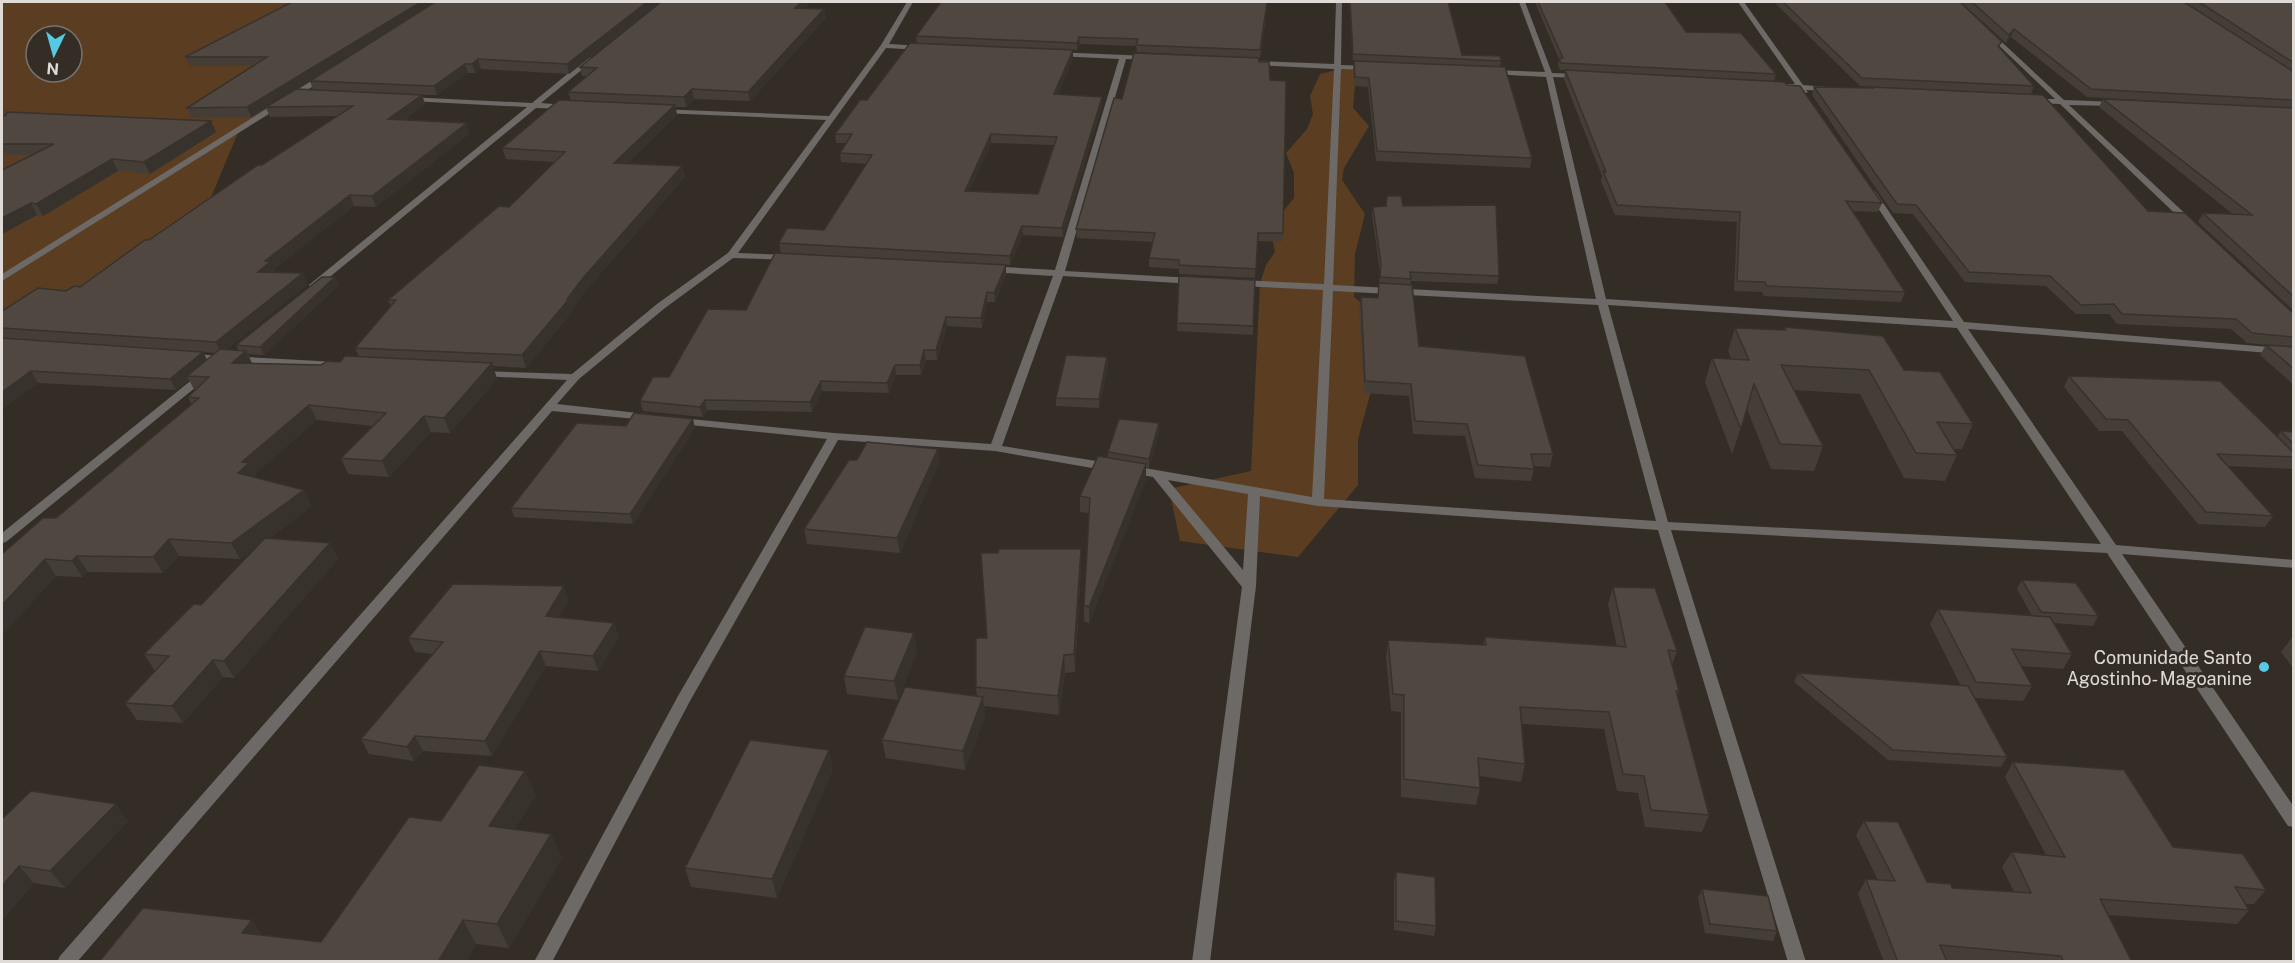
<svg xmlns="http://www.w3.org/2000/svg" width="2295" height="963" viewBox="0 0 2295 963" font-family="'Public Sans',sans-serif">
<style>
.green{fill:#5b3e22;fill-rule:evenodd}
.lines{fill:none;stroke-linecap:round;stroke-linejoin:round}
.minor{fill:#6d6966;fill-rule:evenodd}
.wall{fill:#453e37;fill-rule:evenodd}
.shaded-wall{fill:#38322d}
.building{fill:#504840;stroke:#38322d;stroke-width:1.5;fill-rule:evenodd}
.poi-dot{fill:#57c9e2;stroke:#342d26;stroke-width:2}
.labels{text-anchor:middle;dominant-baseline:central;stroke-width:6;stroke-linejoin:round;paint-order:stroke}
.poi-label{font-size:18px;fill:#e0dbd7;stroke:#342d26;text-anchor:end}
</style>
<rect width="100%" height="100%" fill="#342d26"/>
<path class="green" d="M2,2H408L392,23L239,130L200,224L2,327ZM36,36H72V72H36Z
M1349,67L1360,71L1355,84L1353,108L1369,126L1344,168L1342,180L1365,214L1355,254L1354,297L1389,325L1358,439V485L1298,557L1180,541L1169,489L1251,471L1260,284L1266,265L1275,252L1270,227L1294,198V173L1286,153L1307,129L1313,114L1310,96L1320,74Z"/>
<g class="lines">
<path class="minor" d="M907,2H913L889,44L923,46L927,48L923,50L886,48L738,253L789,255L794,258L792,260L733,258L665,308L579,379L557,404L647,414L653,417L647,420L552,411L77,962H57L60,956L567,380L480,376L476,375L475,373L476,371L572,374L657,304L728,253L826,120L661,113L657,111L658,109L829,116L881,45Z
M1336,2H1342L1341,65L1369,66L1373,68L1369,70L1341,69L1333,285L1596,299L1546,77L1492,74L1488,72L1492,70L1545,72L1519,2H1525L1552,73L1579,74L1583,76L1579,78L1553,77L1606,299L1953,321L1868,193L1872,190L1875,191L1964,322L2294,349V355L1968,329L2116,545L2294,560V568L2122,554L2294,807V827L2288,826L2107,553L1671,530L1806,962H1788L1658,530L1318,506L1260,496L1256,586L1210,962H1192L1242,587L1153,477L1129,473L1127,470L1133,466L1312,497L1323,290L1241,286L1236,283L1241,280L1324,284L1334,69L1255,65L1251,63L1255,61L1334,64ZM1333,291L1598,305L1656,521L1324,499ZM1608,305L1957,328L2101,544L1668,522ZM1168,480L1248,494L1243,570Z
M1738,2H1744L1803,85L1828,87L1832,89L1831,91L1806,90L1808,92L1804,94L1798,89L1782,88V84H1795Z
M1987,32H1991L2064,100L2118,102L2119,104L2115,106L2069,105L2193,221V225H2187L2060,104L2031,103L2030,101L2034,99H2055L1987,34Z
M1054,52L1148,56L1152,58L1148,60L1126,59L1065,271L1194,278L1199,281L1194,284L1063,276L1002,446L1109,463L1115,467L1109,471L995,451L838,440L690,701L552,962H534L678,696L827,439L680,424L674,421L680,418L834,433L991,444L1053,276L989,272L984,269L989,266L1055,270L1119,59L1057,56H1054Z
M588,57L595,59L541,103L566,105L570,107L569,109L536,108L315,289H309V285L527,107L410,101L406,99L407,97L532,103Z
M321,75L328,77L2,281V274Z
M190,354L337,362L342,365L337,368L186,359L185,357Z
M203,373L208,376L207,378L6,542L2,543V533L199,374Z"/>
</g>
<path class="wall" d="M292,2H655L656,5L569,74L481,69L475,73H468L437,95H422L425,104L404,120L470,133L376,207L354,206L274,269L275,272L308,284L226,350H238L236,345L339,285L264,355L248,354L252,363L321,365L340,362L359,357L355,348L391,306L388,300L509,207L554,162L506,159L502,148L571,100L568,92L586,76H582L580,67L661,2H810L804,9H824L826,18L750,101L694,99L686,107H675L677,115L627,164L682,166L685,177L586,290L572,309L573,311L526,368L493,366L497,379L450,433L431,432L389,477L348,474L341,458L373,426L317,420L255,474L256,478L312,506L268,539L330,543L338,559L234,678L223,677L183,723L137,720L125,703L155,671L144,654L201,605L257,547L240,559L179,556L163,573L88,572L82,577L56,576L2,635V554L56,518L191,404L188,397L195,391L189,380L176,390L38,383L2,409V311L80,287L149,240L337,116L270,117L266,108L251,117L191,118L187,108L253,66H189L185,57ZM310,81L313,90L297,89ZM203,352L215,353L207,360Z
M1268,2L1260,58L1137,52L1136,46L1080,44L1077,50L917,43L916,36Z
M1349,2H1448L1462,55L1501,61L1500,67L1532,158L1530,168L1376,161L1368,87L1354,86L1353,70L1354,61H1353Z
M1535,2H1665L1686,32L1776,74L1774,81L1560,70L1558,65L1559,59Z
M1774,2H1960L2000,48L2034,86L2031,94L1860,86Z
M1961,2H2294V311L2198,222L2203,213L2234,215L2099,107L2103,99L2216,104L2087,97L2011,37L2006,43Z
M1073,58L1058,94L1102,105L1063,237L1023,235L1010,265L781,253L779,243L824,230L866,164L841,162L840,153L846,143H836L835,134L867,100ZM991,143L1054,145L1038,194L969,192Z
M1259,62L1283,233L1282,242L1257,241L1255,278L1179,274V269L1149,267V258L1153,242L1077,238L1076,229L1122,99Z
M1565,70L1882,203L1878,212L1852,211L1905,292L1901,302L1764,296L1762,292L1734,291L1737,222L1615,215L1601,181L1602,176L1564,79Z
M1814,87L1871,88L1872,87L2148,211L2294,314V385L2260,355L2266,345H2269L2247,343L2231,329L2117,324L2109,314H2076L2046,286L1965,282L1913,214L1893,213L1812,95Z
M2,117L216,132L150,174L118,171L43,216L37,215L2,234V170L32,155H2Z
M1403,206L1499,276L1497,284L1411,281L1410,285L1419,346L1553,454L1550,467L1534,466V469L1531,481L1475,478L1465,436L1413,434L1409,396L1364,393L1359,308L1361,297L1378,298L1380,272L1372,215L1373,207Z
M1006,275L995,302H987L982,328L947,326L937,360H926L921,375H896L889,393L822,391L812,412L707,410L703,417L643,411L640,401L669,377L746,310Z
M1179,276L1255,280L1253,335L1177,331Z
M1784,327L1904,370L1973,424L1962,449H1953L1957,455L1945,481L1904,478L1860,394L1794,390L1823,446L1814,471L1771,469L1747,409L1732,454L1705,382L1712,358L1731,359L1728,351L1735,328L1783,330Z
M1107,357L1108,365L1099,408L1056,406V398Z
M2069,376L2277,437L2281,431L2294,432V465L2291,469L2228,466L2273,516L2265,527L2198,524L2122,431H2099L2064,387Z
M1159,423V432L1149,468L1146,467V479L1089,623L1084,621V605L1089,513L1080,512V496L1108,457V452Z
M626,426L695,428L633,524L514,517L511,508Z
M938,449L939,463L900,553L807,544L804,529L857,460Z
M1081,549V567L1075,672L1065,673L1059,715L984,706L985,716L965,770L886,758L882,740L977,697L976,687L987,638L998,553Z
M2022,580L2098,616L2093,626L2053,623L2072,654L2063,669L2021,666L2032,686L2023,701L1974,698L2007,757L2001,767L1888,760L1794,682L1798,673L1961,686L1930,624L1938,609L2032,616L2017,589Z
M1613,587L1677,651L1672,665L1679,691L1677,696L1709,815L1702,832L1645,827L1638,793L1617,791L1604,729L1522,724L1525,764L1521,782L1480,776V788L1476,805L1401,797V712L1391,711L1386,657L1388,640L1483,645L1485,637L1617,647L1608,604Z
M569,600L559,617L614,623L619,637L598,671L546,666L492,756L423,751L414,761L369,754L361,739L432,654L415,652L408,638Z
M914,633L917,651L898,700L847,694L844,676Z
M2294,635V669L2281,652Z
M2013,762L2173,847L2266,890L2254,904H2245L2249,910L2237,924L2108,915L2132,962H1884L1858,894L1866,879L1878,880L1856,835L1864,821L1927,882L1952,888L2014,892L2002,867L2012,852L2046,855L2005,777Z
M833,769L777,898L691,887L685,868Z
M536,795L514,829L551,834L562,858L509,948L476,944L466,962H99L252,920L262,935L321,942L441,821Z
M2,819L128,821L65,888L34,883L2,920Z
M1396,872L1436,926L1434,936L1394,930V881Z
M1702,889L1777,931L1773,941L1705,933L1698,898Z"/>
<path class="shaded-wall" d="M421,2H438L251,117L247,107Z
M647,2H655L656,5L569,74L567,64Z
M801,2H810L796,17L795,8Z
M824,9L826,18L750,101L748,92Z
M2014,29L2011,37L2006,43L2009,35Z
M1079,37L1080,44L1077,50V43Z
M1073,50V58L1055,103L1054,94Z
M478,59L481,69L475,73L472,64Z
M465,64L468,73L437,95L434,86Z
M692,89L694,99L686,107L684,97Z
M422,95L425,104L391,129L388,119Z
M1102,97V105L1063,237L1062,228Z
M675,105L677,115L617,174L614,163Z
M211,121L216,132L150,174L144,162Z
M467,123L470,133L376,207L372,196Z
M991,134V143L965,201V191Z
M112,159L118,171L43,216L36,204Z
M682,166L685,177L586,290L572,309L573,311L526,368L522,355L583,278Z
M350,195L354,206L274,269L275,272H258L265,261Z
M31,203L37,215L2,234V218Z
M1022,226L1023,235L1010,265V256Z
M1006,265V275L995,302L994,293Z
M303,273L308,284L221,354L216,342Z
M335,277L339,285L264,355L260,347Z
M987,292V302L982,328L981,318Z
M946,317L947,326L937,360L936,350Z
M924,350L926,360L921,375L920,365Z
M246,351L253,366L232,363Z
M203,352L209,364L187,376L189,380L176,390L170,379Z
M1107,357L1108,365L1099,408V399Z
M492,363L497,379L450,433L444,418Z
M895,365L896,375L889,393L887,383Z
M31,371L38,383L2,409V392Z
M821,381L822,391L812,412L810,402Z
M705,400L707,410L703,417L700,407Z
M309,405L317,420L255,474L257,479L238,473L242,462Z
M424,416L431,432L389,477L382,461Z
M693,419L695,428L633,524L630,514Z
M1159,423V432L1149,468V459Z
M938,449L939,463L900,553L897,538Z
M1146,464V479L1089,623V607Z
M304,490L312,506L240,559L231,543Z
M169,539L179,556L163,573L153,557Z
M330,543L338,559L234,678L224,661Z
M1081,549V567L1075,672L1074,654Z
M77,556L88,572L82,577L72,561Z
M45,559L56,576L2,635V605Z
M564,586L569,600L552,631L546,616Z
M614,623L619,637L598,671L593,656Z
M914,633L917,651L898,700L894,681Z
M540,651L546,666L492,756L485,741Z
M1064,655L1065,673L1059,715L1058,696Z
M213,660L223,677L183,723L172,706Z
M983,697L985,716L965,770L963,751Z
M415,736L423,751L414,761L407,747Z
M829,750L833,769L777,898L772,879Z
M525,771L536,795L500,850L489,826Z
M116,804L128,821L65,888L50,871Z
M551,834L562,858L509,948L497,924Z
M19,866L34,883L2,920V886Z
M252,920L268,944L242,933Z
M463,920L476,944L466,962H438Z"/>
<path class="building" d="M292,2H421L247,107L187,108L267,57H185Z
M435,2H647L567,64L478,59L472,64H465L434,86L310,81Z
M661,2H801L795,8L824,9L748,92L692,89L684,97L568,92L597,68L580,67Z
M941,2H1267L1260,50L1136,45L1138,39L1079,37L1077,43L916,36Z
M1350,2H1448L1462,55L1500,56L1501,61L1353,54Z
M1538,2H1665L1686,32L1741,33L1776,74L1561,63L1559,58H1563Z
M1783,2H1960L2002,42L1998,46L2034,86L1862,78Z
M1972,2H2184L2294,72V100L2091,89L2014,29L2009,35Z
M2199,2H2294V63Z
M910,43L1073,50L1054,94L1102,97L1062,228L1022,226L1010,256L779,243L787,228L824,230L872,155L840,153L852,134H835L860,100H867ZM991,134L1057,137L1038,194L965,191Z
M1134,53L1259,58V62H1269L1270,80L1286,81L1283,233H1258L1256,269L1179,265V260L1149,258L1155,233L1076,229L1114,98L1122,99Z
M1354,61L1505,67L1532,158L1377,151L1369,78L1355,77Z
M1565,70L1784,82L1787,85L1800,86L1882,203L1846,201L1905,292L1767,286L1765,282L1737,281L1740,212L1617,205L1603,171L1606,172Z
M1814,87L1873,88L1872,87L2043,95L2148,211L2185,213L2294,314V337L2252,333L2236,319L2122,314L2114,304L2081,305L2050,276L1969,272L1916,205L1897,204Z
M296,89L422,95L388,119L467,123L372,196L350,195L265,261H271L258,272L303,273L216,342L2,328V311L38,288L66,291L74,286L80,287L145,240H149L258,165H262L353,106L266,107Z
M2103,99L2294,108V297L2203,213L2252,215Z
M559,100L675,105L614,163L682,166L583,278L567,299H569L522,355L355,348L396,300H388L499,206L509,207L565,152L502,148Z
M7,112L211,121L144,162L112,159L36,204L31,203L2,218V170L54,144H2V117L6,115Z
M1387,196H1401L1403,206L1496,205L1499,276L1410,272L1411,279L1380,277L1381,264L1373,207L1386,206Z
M775,253L1006,265L994,293L987,292L981,318L946,317L936,350H924L920,365H895L887,383L821,381L810,402L705,400L700,407L640,401L653,377H669L708,309L746,310Z
M1179,276L1255,280L1253,326L1177,323Z
M322,277H335L260,347L236,345Z
M1379,283L1412,285L1419,346L1525,356L1553,454H1531L1534,469L1478,465L1467,424L1415,421L1411,384L1365,381L1361,297L1378,298Z
M1784,327L1883,336L1904,370L1940,372L1973,424L1937,422L1957,455L1916,453L1869,370L1781,365L1823,446L1780,444L1754,384L1741,429L1712,358L1749,360L1735,328L1786,330Z
M2,338L203,352L170,379L31,371L2,392Z
M2266,345L2294,347V369Z
M220,349L246,351L232,363L321,365L327,361L340,362L345,356L492,363L444,418L424,416L382,461L341,458L386,413L309,405L242,462L249,463L238,473L304,490L231,543L169,539L153,557L77,556L72,561L45,559L2,605V554L43,518H56L199,398L188,397L209,377L187,376Z
M1066,355L1107,357L1099,399L1056,398Z
M2069,376L2220,381L2294,453V457L2217,454L2273,516L2206,512L2128,420L2106,419Z
M634,413L693,419L630,514L511,508L577,423L626,426Z
M1119,419L1159,423L1149,459L1108,452Z
M2281,431L2294,432V445Z
M867,442L938,449L897,538L804,529L849,460H857Z
M1098,456L1146,464L1089,607L1084,605L1090,498L1080,496Z
M265,538L330,543L224,661L213,660L172,706L125,703L169,656L144,654L194,604L201,605Z
M999,549H1081L1074,654L1064,655L1058,696L976,687V638H987L981,553H998Z
M2022,580L2076,583L2098,616L2041,612Z
M453,584L564,586L546,616L614,623L593,656L540,651L485,741L415,736L407,747L361,739L443,642L408,638Z
M1613,587L1655,588L1677,651L1668,650L1679,691H1676L1709,815L1651,810L1644,776L1623,774L1609,712L1520,707L1525,764L1478,758L1480,788L1404,779V695L1393,694L1388,640L1486,645L1485,637L1626,647Z
M1938,609L2050,617L2072,654L2012,649L2032,686L1976,682Z
M865,627L914,633L894,681L844,676Z
M1798,673L1968,686L2007,757L1893,750Z
M905,687L983,697L963,751L882,740Z
M750,740L829,750L772,879L685,868Z
M2013,762L2124,770L2173,847L2243,854L2266,890L2235,887L2249,910L2100,899L2132,962H2064L2061,956L1940,945L1947,962H1898L1866,879L1895,881L1864,821L1898,822L1927,882L1951,884L1952,888L2031,893L2012,852L2065,857Z
M479,765L525,771L489,826L551,834L497,924L463,920L438,962H99L143,908L252,920L242,933L321,942L409,817L441,821Z
M31,791L116,804L50,871L19,866L2,886V819Z
M1396,872L1435,877L1436,926L1396,921Z
M1702,889L1768,896L1777,931L1710,924Z"/>
<circle class="poi-dot" cx="2264" cy="667" r="6"/>
<g class="labels">
<g class="poi-label">
<text x="2252" y="657">Comunidade Santo<tspan x="2252" dy="21">Agostinho- Magoanine</tspan></text>
</g>
</g>
<rect width="2295" height="963" fill="none" stroke="#e0dbd7" stroke-width="6"/>
<g transform="translate(54 54) rotate(185)"><circle r="28" fill="#342d26" stroke="#79736d" stroke-width="1.5"/>
<path d="M0-4.5L10 22L0 15L-10 22Z" fill="#57c9e2"/>
<text y="-9" font-size="16" font-weight="bold" text-anchor="middle" fill="#e0dbd7">N</text>
</g>
</svg>
